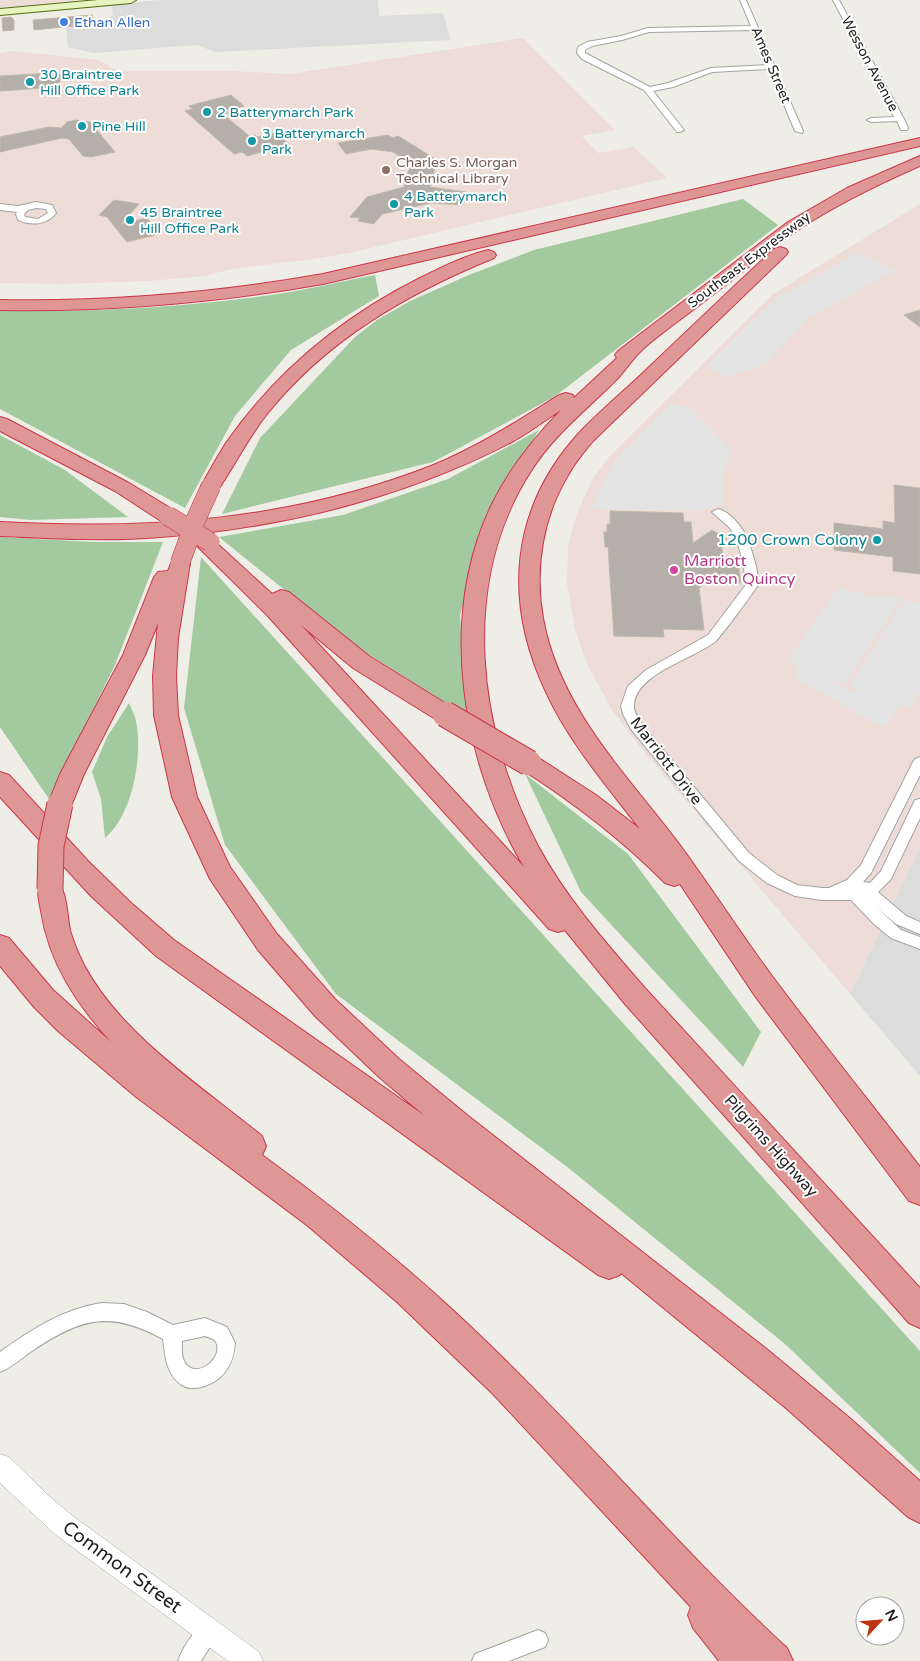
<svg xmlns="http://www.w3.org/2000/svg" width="920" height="1661" viewBox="0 0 920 1661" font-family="'Varela Round',sans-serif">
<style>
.residential{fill:#dddcdc}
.commercial{fill:#eeddd7}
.forest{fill:#a3ca9f}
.parking{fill:#e3e3e3}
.building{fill:#b4b0a9;stroke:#bfb8aa}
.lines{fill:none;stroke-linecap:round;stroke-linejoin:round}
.minor-casing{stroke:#a3a3a3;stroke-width:2}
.tertiary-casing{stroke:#a3a3a3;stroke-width:1}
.secondary-casing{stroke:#506d0f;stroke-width:2}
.motorway-casing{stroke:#cb364b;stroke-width:2}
.minor{fill:#fff;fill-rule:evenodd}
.tertiary{fill:#fff;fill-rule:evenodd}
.secondary{fill:#e7f4c0;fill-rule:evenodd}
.motorway{fill:#df9796;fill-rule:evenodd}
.motorway-bridge-far1-casing{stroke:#cb364b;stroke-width:20;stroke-linecap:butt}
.motorway-bridge-casing{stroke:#cb364b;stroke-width:27;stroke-linecap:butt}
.motorway-bridge-far1{stroke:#df9796;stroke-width:19}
.motorway-bridge{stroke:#df9796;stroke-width:25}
.shop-dot{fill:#3f7fe0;stroke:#fff;stroke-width:2}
.culture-dot{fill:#0f9aa8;stroke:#fff;stroke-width:2}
.education-dot{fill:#8d6e63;stroke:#fff;stroke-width:2}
.hotel-dot{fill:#d1479c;stroke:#fff;stroke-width:2}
.labels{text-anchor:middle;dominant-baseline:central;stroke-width:4;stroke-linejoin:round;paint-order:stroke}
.far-shop-label{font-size:14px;fill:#366cbe;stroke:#fff;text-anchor:start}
.far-street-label{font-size:14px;fill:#1f1f1f;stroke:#fff}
.far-culture-label{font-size:14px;fill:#0d838f;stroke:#fff;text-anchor:start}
.far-education-label{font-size:14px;fill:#785e54;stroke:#fff;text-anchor:start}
.culture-label{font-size:16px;fill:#0d838f;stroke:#fff;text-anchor:end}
.hotel-label{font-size:16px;fill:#b23c85;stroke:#fff;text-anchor:start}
.street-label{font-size:16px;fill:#1f1f1f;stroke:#fff}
.near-street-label{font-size:19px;fill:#1f1f1f;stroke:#fff}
</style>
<rect width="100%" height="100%" fill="#efeee6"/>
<path class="residential" d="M160,0H378L379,16L443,13L451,40L215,52L197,45L93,53L68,47L66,28L95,25L113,15L111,4Z
M920,847V1076L850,994Z"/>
<path class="commercial" d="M0,0H82L0,8Z
M523,38L615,130L582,136L598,153L634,147L667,178L354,252L314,259L232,269L205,276L149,281L63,284L0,283V53L13,51L99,60L117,71H233L290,74Z
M920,204V847L850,994L639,746L612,710L588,666L575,630L567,585L568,548L574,522L583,499L594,477L609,457L773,294Z"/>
<path class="forest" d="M743,199L778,225L554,397L433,462L222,514L260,438L355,337L377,320L410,301L469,275L534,250Z
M375,275L379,296L291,350L235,416L185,508L0,409V310C93,313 186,307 278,294C311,289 343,281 375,275Z
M539,430L486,517L460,615L467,716L349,642L219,537L343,515L448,479Z
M0,435L65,470L128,517L30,520L0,517Z
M0,537L93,542H163L115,665L49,799L0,727Z
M201,557L920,1351V1473L785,1344L566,1166L336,994L225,845L184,708Z
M129,703C131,708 135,715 136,721C143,755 133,815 105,838L101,799L92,772L107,737Z
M525,774L628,854L761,1032L743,1067L581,892Z"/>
<path class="parking" d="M858,253L896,270L809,318L764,366L725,377L707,366L778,297Z
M671,404L690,408L729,448V457L723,476L724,504L702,511L592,509L597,494L616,460Z
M839,587L875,598L878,597V594L901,598L845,684L836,681L837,684L851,692L857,691V689L850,685L904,600L920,603V691L910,708L900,705L893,717L883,727L795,679L799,673L796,664L788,660Z"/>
<path class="building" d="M92,15L94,24L34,30L33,20Z
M11,17L14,20V30L3,31L2,18Z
M52,73L51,75L61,74L59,87L0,91V76Z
M231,95L244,106L226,110L228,113L223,114L249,136L255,135L257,137L275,133L289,144L247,156L242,152L234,154L185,111L193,109L189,106Z
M76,120L90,122L115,152L91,157L83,156L69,139L62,138L0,152V137L49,127L61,128L67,122Z
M388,135L393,138L398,136L437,160L430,187L466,192L463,205L431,203L382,214L374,224L358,221L360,218L350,217L367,197L404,187L411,163L393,152L371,149L346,154L338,143Z
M114,200L139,204L121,224L147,218L159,234L127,242L107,217L99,215Z
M920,310V327L904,315Z
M894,485L920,488V574L893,571V557L834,550V523L883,529V521L895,523Z
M610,511L683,513L684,522H691L693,543L712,530L727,539L721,543L723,556L737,557L741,583L707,582L699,588L704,630L663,629L664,637L614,636L608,547H605L604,532H607V524H610Z"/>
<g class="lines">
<g class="minor-casing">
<path id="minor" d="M740,0H746L803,131L802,133L795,131L769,69L712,72L673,87L653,91L684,130L680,132H677L644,90L582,59L577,53L578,47L587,42L621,36L648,28L751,26ZM752,30L767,65L711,68L668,83L650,87L585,53V50L592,46L622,40L649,32Z
M833,0H839L904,119L908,128L907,130H901L897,121L871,122L867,120L871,118L894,117Z
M36,202L52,205L56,213C47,225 31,226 18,220L16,214L17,212L0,210V204L18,206ZM36,208L46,209L48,213L38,219L25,217L24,214L28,210Z
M718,509C732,512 746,532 750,545C753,557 760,574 757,586C755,591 720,637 716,641C694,659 636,673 634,705C633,711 638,718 641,723L749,853L777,875L797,885L822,888H829L847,880L861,865L913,762L915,759L920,757V775L871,873L863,882L870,883L881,871L915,800L920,799V818L891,879L878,892L906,916L920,922V934L896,924L877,908L901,930L920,937V949L891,938L875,925L851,900H822L795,896L767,883L739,861L631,729L623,714L621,706L628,686L646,670L708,635L745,586L744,564L737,541L730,528L712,512Z
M102,1303L124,1304L147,1312L173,1325L205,1318L227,1327L235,1343C234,1354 232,1363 225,1372C215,1385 191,1395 178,1382C166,1371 165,1355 163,1339C112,1311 83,1317 35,1349C24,1356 13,1367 0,1372V1352C32,1329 63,1309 102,1303ZM205,1336C210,1338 216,1339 217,1345C221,1362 193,1380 184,1361C181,1355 182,1347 182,1341Z
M210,1621L217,1624L220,1631L201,1661H178C183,1647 196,1626 210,1621Z
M538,1630L545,1633L548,1640L545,1647L509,1661H472L475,1654Z"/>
</g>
<g class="tertiary-casing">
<path id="tertiary" d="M0,1454L9,1457L50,1497L74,1517L259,1652L263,1661H228L56,1535L0,1483Z"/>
</g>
<g class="secondary-casing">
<path id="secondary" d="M98,0H136L131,3L0,15V9Z"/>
</g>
<g class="motorway-casing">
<path id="motorway" d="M920,138V146L323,284C216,303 109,312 0,310V300C109,302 216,293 323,274Z
M920,156V166C879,184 839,203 801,228C770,248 741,274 711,296C689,314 664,330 643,349C634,357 627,368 619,377C588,409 555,433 531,471C458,584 478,732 538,846C566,898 606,943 644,987L920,1288V1328L909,1323L625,1004L565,930L558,932L549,929L267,615L194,543L197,538L204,536L211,538L272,594L281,590L289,592L369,656L453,708L457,714L453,720L445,722L437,720L353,668L301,625L524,867C462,762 437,618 492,504C509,469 534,438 561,410C544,421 527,434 510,443C397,501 273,530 147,538C98,541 49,538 0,536V522C149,530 290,521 431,466C476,448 518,421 559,395L566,393L573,395L574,398L617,358L615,355L618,351L788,222L847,188Z
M780,247L786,249L788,252L786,255L593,441C585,451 576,461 570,472C543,515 534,568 543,618C559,709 629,777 682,848C712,889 739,931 769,972C818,1038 870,1102 920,1167V1205L909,1201L755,996L680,884L674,886L665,883C621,839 573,802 521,769L517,763L521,757L529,754L537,757L596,795L640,829C606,785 569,742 546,692C503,601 510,509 579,433C600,411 624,391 645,371C688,330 731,289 774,249Z
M488,250L494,252L496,255L494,258C408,293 326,340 267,414C248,438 235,465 218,490L211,492L204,490L201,486C209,472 217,457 226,443C275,373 341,318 418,279C440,268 464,256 488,250Z
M0,417L7,419L129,483L175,511L178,516L175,521L168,522L161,521L115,491L0,431Z
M180,556L187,558L190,563L178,638L176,676L178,715L197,797L230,867L277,934L335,999L399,1059L467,1115L769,1351L852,1420L920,1481V1523L908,1517L787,1409L621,1273L620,1275L609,1279L598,1275L156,956L91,896L0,797V772L9,775L88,861L130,902L174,940L425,1116L379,1077L315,1016L258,950L210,879L172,797L154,715L153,676L158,623L145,655L84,774L69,811L60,813L51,811L48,804L60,774L123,655L154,577L158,572L168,571L173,558Z
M50,879L59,882C67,896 67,914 70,930C73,941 79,955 84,965C121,1035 202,1087 262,1136L266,1146L262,1155C346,1216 425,1281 499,1354C597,1450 686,1555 787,1648L793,1661H719L693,1628L688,1615L691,1607L493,1394L397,1302L308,1226L135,1096L58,1031L34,1007L0,966V935L9,938L53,990L111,1042C77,1004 49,963 41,911C39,900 36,892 41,882Z"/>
</g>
<use href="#minor" class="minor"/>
<use href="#tertiary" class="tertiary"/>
<use href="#secondary" class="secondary"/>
<use href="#motorway" class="motorway"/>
<g class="motorway-bridge-far1-casing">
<path id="motorway-bridge-far1" d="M168,516L210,542
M180,563L196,519L211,486"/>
</g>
<g class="motorway-bridge-casing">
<path id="motorway-bridge" d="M445,714L529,763
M50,889L51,846L60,804"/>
</g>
<use href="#motorway-bridge-far1" class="motorway-bridge-far1"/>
<use href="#motorway-bridge" class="motorway-bridge"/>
</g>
<circle class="shop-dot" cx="64" cy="22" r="5"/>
<g class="culture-dot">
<circle cx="30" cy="82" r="5"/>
<circle cx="207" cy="112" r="5"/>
<circle cx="82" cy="126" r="5"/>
<circle cx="252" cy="141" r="5"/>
<circle cx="394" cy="204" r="5"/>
<circle cx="130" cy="220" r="5"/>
<circle cx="877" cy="540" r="5"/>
</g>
<circle class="education-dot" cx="386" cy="170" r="5"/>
<circle class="hotel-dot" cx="674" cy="570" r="5"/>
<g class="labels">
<g class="far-shop-label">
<text x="74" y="22">Ethan Allen</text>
</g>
<g class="far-street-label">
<text transform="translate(870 64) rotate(62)">Wesson Avenue</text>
<text transform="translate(771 65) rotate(67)">Ames Street</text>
<text transform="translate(749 260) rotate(-37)">Southeast Expressway</text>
</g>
<g class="far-culture-label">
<text x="40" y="74">30 Braintree<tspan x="40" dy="16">Hill Office Park</tspan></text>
<text x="217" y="112">2 Batterymarch Park</text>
<text x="92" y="126">Pine Hill</text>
<text x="262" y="133">3 Batterymarch<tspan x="262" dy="16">Park</tspan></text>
<text x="404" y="196">4 Batterymarch<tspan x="404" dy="16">Park</tspan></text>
<text x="140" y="212">45 Braintree<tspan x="140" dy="16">Hill Office Park</tspan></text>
</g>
<g class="far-education-label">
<text x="396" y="162">Charles S. Morgan<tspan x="396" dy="16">Technical Library</tspan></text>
</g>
<g class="culture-label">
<text x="867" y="540">1200 Crown Colony</text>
</g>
<g class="hotel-label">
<text x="684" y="561">Marriott<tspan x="684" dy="18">Boston Quincy</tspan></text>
</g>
<g class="street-label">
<text transform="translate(666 761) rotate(52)">Marriott Drive</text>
<text transform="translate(771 1146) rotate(48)">Pilgrims Highway</text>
</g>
<g class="near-street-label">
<text transform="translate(122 1567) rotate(36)">Common Street</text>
</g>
</g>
<g transform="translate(880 1621) rotate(64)"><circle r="24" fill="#ffffff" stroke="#a5a5a5"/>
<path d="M0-4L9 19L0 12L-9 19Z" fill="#bc3513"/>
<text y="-8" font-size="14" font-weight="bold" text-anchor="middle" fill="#1f1f1f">N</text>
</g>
</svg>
